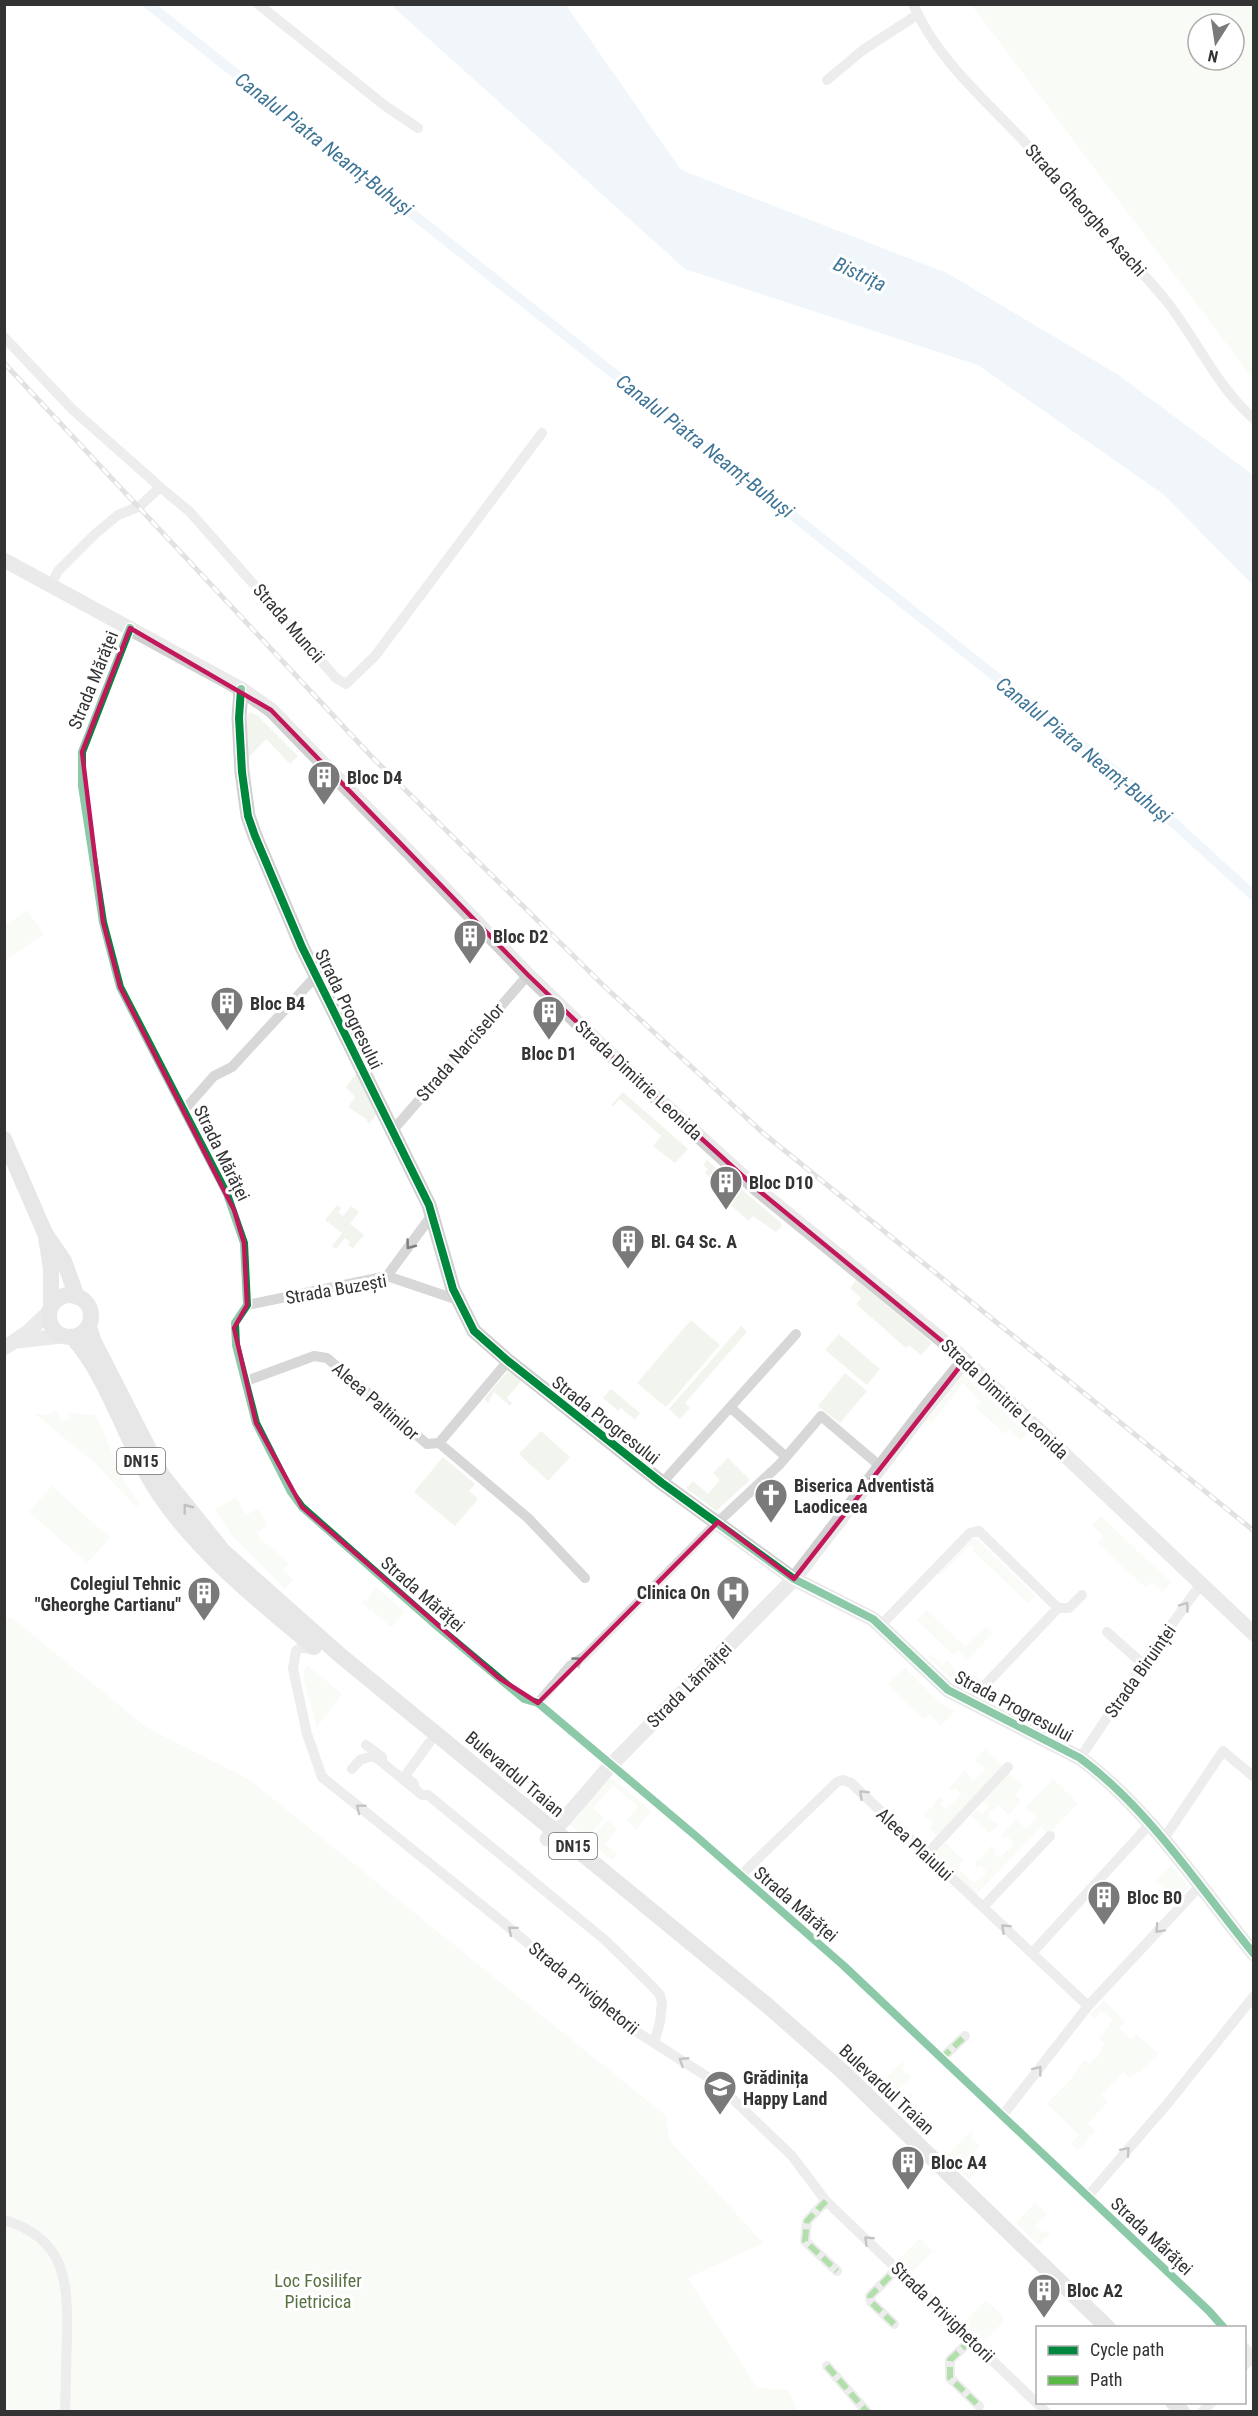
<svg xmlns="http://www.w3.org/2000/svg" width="1258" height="2416" viewBox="0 0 1258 2416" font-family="'Roboto Condensed',sans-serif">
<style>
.green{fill:#f1f5ed;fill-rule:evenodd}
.water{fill:#ddebf3}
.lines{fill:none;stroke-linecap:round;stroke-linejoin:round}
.canal{stroke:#ddebf3;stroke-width:10}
.street{stroke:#d7d7d7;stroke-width:10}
.secondary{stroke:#d0d0d0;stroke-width:15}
.primary{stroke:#cacaca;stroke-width:16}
.rail-casing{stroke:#bebebe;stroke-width:5}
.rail{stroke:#fff;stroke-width:3;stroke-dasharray:9;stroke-linecap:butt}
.quiet{stroke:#58b947;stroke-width:6;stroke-dasharray:12 6;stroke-linecap:butt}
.cycleway-casing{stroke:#fff;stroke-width:11}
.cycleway{stroke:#00873e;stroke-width:8}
.oneway{stroke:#7d7d7d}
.oneway2{stroke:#777}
.marked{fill:none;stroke:#c2185b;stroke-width:4.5;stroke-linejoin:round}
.labels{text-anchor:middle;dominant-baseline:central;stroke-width:6;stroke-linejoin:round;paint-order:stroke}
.shield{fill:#fff;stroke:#707070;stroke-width:1.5}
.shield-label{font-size:16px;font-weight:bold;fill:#333}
.street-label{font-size:18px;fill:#333;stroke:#fff}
.poi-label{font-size:18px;font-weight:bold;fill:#333;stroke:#fff;text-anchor:start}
.park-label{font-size:18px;fill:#56703f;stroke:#fff}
.water-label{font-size:20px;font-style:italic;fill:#3f7597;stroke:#fff}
</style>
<rect width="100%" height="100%" fill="#fff"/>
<path class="green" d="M973,5H1253V379L973,7ZM1198,24H1234V60H1198Z
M250,712L257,715L298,756L290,764L266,739L247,759V716Z
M27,910L44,934L5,961V926Z
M358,1071L378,1112L369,1124L365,1118L348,1107L355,1097L346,1087Z
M623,1092L688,1149L675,1163L653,1146L661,1136L620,1099L613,1106L611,1105Z
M707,1160L781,1223L782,1226L776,1232L753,1216L749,1221L720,1196L725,1190L705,1173L708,1169L703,1165Z
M337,1205L341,1208L338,1212L343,1216L351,1206L359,1212L350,1224L364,1235L353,1248L348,1245L350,1242L345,1238L336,1249L332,1246L342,1233L325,1220Z
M856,1280L932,1343L921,1355L909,1345L906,1348L856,1304L861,1298L850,1288Z
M691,1320L720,1345L666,1407L637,1383Z
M741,1326L747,1332L685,1403L690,1408L680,1419L669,1409Z
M839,1334L880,1369L867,1385L825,1350Z
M508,1371L522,1380L507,1398L512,1403L510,1406L494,1392L488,1403L484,1399Z
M845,1373L867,1391L840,1423L818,1406Z
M963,1376L966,1377L1027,1434L1021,1440L1009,1429L1005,1434L976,1408L981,1402L963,1383L931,1424L926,1420Z
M611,1389L640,1413L635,1420L621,1408L618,1411L603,1398Z
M56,1411L62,1421L70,1418L69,1413L96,1415L124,1481L139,1504L136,1507L95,1463L35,1414L46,1415Z
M541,1431L570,1457L548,1481L519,1454Z
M443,1457L475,1484L469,1491L478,1499L455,1526L414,1492Z
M728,1458L750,1480L716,1511L686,1488L693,1481L708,1494L720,1480L713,1473Z
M52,1486L110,1538L87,1563L29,1512Z
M236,1497L246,1515L258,1509L268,1526L257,1533L260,1538L289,1564L283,1569L293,1580L285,1589L232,1536L215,1509Z
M1101,1516L1171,1583L1163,1592L1152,1582L1146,1588L1098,1543L1103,1536L1092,1525Z
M972,1539H976L1035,1596L1028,1603L973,1551L975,1549L970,1545L940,1575L937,1573Z
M376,1587L405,1612L393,1626H390L374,1613L373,1609L370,1610L362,1603L365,1599L367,1600Z
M927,1610L965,1647L986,1627L993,1633L968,1659L958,1650L953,1655L917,1620Z
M4,1618H12L146,1727L250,1780L665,2115L670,2141L763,2243L688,2278L757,2388L788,2390L798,2411H5Z
M931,1654L942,1666L947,1661L968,1683L975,1675L981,1680L969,1691L956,1683L928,1657Z
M307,1665L342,1694L317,1727L304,1681V1673Z
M905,1668L939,1702L955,1711L941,1726L929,1714L924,1719L888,1684Z
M985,1749L1023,1786L1015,1795L1021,1801L1008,1815L999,1805L989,1813L988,1818L999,1825L989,1833L971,1816L977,1810L982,1814L989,1806L980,1797L941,1839L930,1829L933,1822L923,1815L932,1807L939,1797L943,1801L940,1804L946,1809L956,1801L961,1794L955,1788L952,1791L949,1788L965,1770L973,1781L983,1773L985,1768L974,1760Z
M608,1779H614L650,1810V1813L636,1829L626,1821L638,1807L613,1785L593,1808L604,1818L586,1839L569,1824Z
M1053,1779L1078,1803L1049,1834L1041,1827L976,1895L934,1855L945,1843L963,1860L958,1868L974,1883L984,1876L986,1871L980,1865L977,1868L974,1864L979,1859L980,1860L991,1846L995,1849L993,1852L999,1858L1011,1847L1013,1842L1007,1836L1004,1839L1001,1836L1017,1818L1025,1829L1035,1821L1037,1816L1025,1808Z
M607,1820L617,1829L605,1844L617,1854L612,1860L589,1841Z
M1172,1865L1189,1887L1176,1900L1156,1881Z
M1104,2000L1125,2022L1119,2029L1131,2040L1136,2034L1158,2053L1139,2073L1137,2071L1130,2078L1123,2072L1101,2095L1108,2102L1088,2123L1095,2131L1078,2150L1071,2144L1079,2135L1047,2104L1070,2080L1084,2060L1090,2064L1101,2052L1100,2050L1105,2043L1099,2039L1113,2020L1101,2011L1095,2018L1090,2015Z
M902,2062L905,2064L902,2068L911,2077L898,2090L906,2098L910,2093L913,2096L899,2111L876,2089Z
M971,2131L973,2133L971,2137L980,2146L966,2159L975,2167L978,2164L981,2167L969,2179L946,2156Z
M1035,2203L1047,2214L1035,2226L1043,2234L1046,2230L1050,2233L1039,2245L1016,2223Z
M920,2238L933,2251L913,2272L900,2259Z
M986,2300L1003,2316L1002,2323L986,2340L978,2338L963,2323Z"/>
<path class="water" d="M391,5H566L681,170L947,273L1117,374L1253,475V585L1163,494L978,365L685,269Z"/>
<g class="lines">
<path class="canal" d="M148,4L1131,784L1254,896"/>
<path class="street" d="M258,4L384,105L418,128
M913,4C935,56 980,95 1018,135C1045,163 1068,193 1093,221C1117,249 1145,273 1167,302C1198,341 1216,386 1254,419
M827,80L863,50L917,15
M4,337L72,409L160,487L190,512L336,678L346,684L375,656L542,433
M51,584L58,571L95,534L118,515L140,506L160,487
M130,628L82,752V786L103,922L120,987L227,1194L244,1243L247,1305L235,1323L236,1345L256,1423L291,1492L302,1507L438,1627L524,1699L538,1703L697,1837L844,1966L1209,2311L1224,2328
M184,1110L214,1076L232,1067L316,976
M393,1130L528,975
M387,1276L432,1215
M247,1305L387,1276L458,1300
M246,1381L314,1356L327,1358L427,1444L439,1443L528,1518L585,1578
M731,1408L785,1456
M439,1443L508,1361
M662,1483L796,1334
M881,1625L970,1533L979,1531L1058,1608
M1107,1632L1143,1664
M314,1649L300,1648L296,1651L293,1669L307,1734L322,1777L500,1920L626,2025L714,2081L792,2156L826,2201L1046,2412
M969,1702L1058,1608H1069L1082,1595
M538,1703L570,1666L585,1656L718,1522L780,1464L821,1416L880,1466
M366,1745L382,1757
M1080,1758L1143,1664L1201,1584
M352,1769L360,1760L371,1756L378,1759L422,1795H428L605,1940L651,1985L660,1995L662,2003L660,2022L654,2043
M414,1784L405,1776L429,1743
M1163,1840L1223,1751L1254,1777
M926,1855L1008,1767
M741,1875L837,1782L843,1780L851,1783L1088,2006L1002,2116
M983,1907L1050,1836
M1032,1953L1150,1824
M1088,2006L1199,1887
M941,2059L965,2036
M1088,2196L1168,2103L1254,1996
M826,2201L807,2221L805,2241L837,2271
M4,2220C66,2238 68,2282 67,2337C66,2362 66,2387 65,2412
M894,2324L871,2302L870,2296L898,2268
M971,2340L950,2360V2378L979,2406
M1244,2347L1254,2356L1244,2366
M827,2366L867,2412
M1202,2412L1212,2402"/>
<path class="secondary" d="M4,560L241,689L271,710L528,975L635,1078L757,1189L954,1350L1254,1634
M241,689L239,718L242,772L248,816L255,836L302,947L429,1205L453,1289L474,1331L508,1361L662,1483L794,1579L873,1619L948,1690L1080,1758C1150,1810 1199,1887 1254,1954
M17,1341L61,1336
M4,1348L28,1332L49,1312
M547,1839L611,1765L794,1579L928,1405L965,1360"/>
<path class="primary" d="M4,1139L45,1233L64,1261L77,1297
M46,1237L51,1269V1307
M49 1316a21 21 0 1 1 42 0a21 21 0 1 1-42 0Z
M89,1327L94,1342L162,1475L223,1551L341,1656L768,2006L842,2071L1108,2328
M73,1338C111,1381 127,1448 161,1497C201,1555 260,1602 314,1647
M1173,2402L1182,2412"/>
<g class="rail-casing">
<path id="rail" d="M4,363L371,756L605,987L763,1133L1254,1531"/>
</g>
<use href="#rail" class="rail"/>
<path class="quiet" d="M941,2059L965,2036
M826,2201L807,2221L805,2241L837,2271
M894,2324L871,2302L870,2296L898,2268
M971,2340L950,2360V2378L979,2406
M827,2366L867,2412"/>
<g class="cycleway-casing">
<path id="cycleway" d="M130,628L82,752V786L103,922L120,987L227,1194L244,1243L247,1305L235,1323L236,1345L256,1423L291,1492L302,1507L438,1627L524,1699L538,1703L697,1837L844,1966L1209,2311L1224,2328
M241,689L239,718L242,772L248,816L255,836L302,947L429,1205L453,1289L474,1331L508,1361L662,1483L794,1579L873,1619L948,1690L1080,1758C1150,1810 1199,1887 1254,1954"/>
</g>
<use href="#cycleway" class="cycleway"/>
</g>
<defs><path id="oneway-chevron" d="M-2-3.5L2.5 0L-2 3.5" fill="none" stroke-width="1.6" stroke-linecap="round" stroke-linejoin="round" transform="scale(1.5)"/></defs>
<g class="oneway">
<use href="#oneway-chevron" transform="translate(410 1245) rotate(127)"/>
<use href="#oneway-chevron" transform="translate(1185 1606) rotate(-54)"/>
<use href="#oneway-chevron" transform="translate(578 1661) rotate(-36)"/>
<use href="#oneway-chevron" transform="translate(863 1794) rotate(-136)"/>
<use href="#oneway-chevron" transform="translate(360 1808) rotate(-142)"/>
<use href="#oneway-chevron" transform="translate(1005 1928) rotate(-137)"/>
<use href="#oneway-chevron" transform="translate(1159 1929) rotate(133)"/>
<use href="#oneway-chevron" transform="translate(512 1930) rotate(-140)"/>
<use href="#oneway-chevron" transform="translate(683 2061) rotate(-147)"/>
<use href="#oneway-chevron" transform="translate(1038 2070) rotate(-52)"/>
<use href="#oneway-chevron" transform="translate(1126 2151) rotate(-49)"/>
<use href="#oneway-chevron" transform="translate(868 2240) rotate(-137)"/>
</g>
<use class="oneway2" href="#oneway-chevron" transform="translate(187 1508) rotate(-127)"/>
<path d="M0 0H1258V2416H0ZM130,628L271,710L528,975L635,1078L757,1189L965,1360L794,1579L718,1522L538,1703L499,1678L302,1507L256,1423L234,1328L247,1305L244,1243L234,1210L120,987L103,922L82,752Z" fill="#fff" fill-opacity=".55" fill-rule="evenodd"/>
<path class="marked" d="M130,628L271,710L528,975L635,1078L757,1189L965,1360L794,1579L718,1522L538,1703L499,1678L302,1507L256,1423L234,1328L247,1305L244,1243L234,1210L120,987L103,922L82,752Z"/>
<defs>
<g id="building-pin" transform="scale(1.725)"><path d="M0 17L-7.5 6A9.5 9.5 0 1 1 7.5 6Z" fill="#7a7a7a" stroke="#fff"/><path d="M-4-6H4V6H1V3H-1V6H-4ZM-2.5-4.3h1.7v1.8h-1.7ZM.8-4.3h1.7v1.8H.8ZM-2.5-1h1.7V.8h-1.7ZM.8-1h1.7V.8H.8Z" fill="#fff"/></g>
<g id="church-pin" transform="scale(1.725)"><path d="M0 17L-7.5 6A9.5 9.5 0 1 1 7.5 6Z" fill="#7a7a7a" stroke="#fff"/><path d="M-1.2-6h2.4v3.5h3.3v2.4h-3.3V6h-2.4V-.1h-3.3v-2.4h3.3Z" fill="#fff"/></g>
<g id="hospital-pin" transform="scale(1.725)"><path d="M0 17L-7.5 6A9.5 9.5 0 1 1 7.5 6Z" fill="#7a7a7a" stroke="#fff"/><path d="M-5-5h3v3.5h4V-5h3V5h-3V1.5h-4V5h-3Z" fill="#fff"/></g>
<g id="school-pin" transform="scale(1.725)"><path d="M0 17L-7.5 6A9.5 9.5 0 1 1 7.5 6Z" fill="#7a7a7a" stroke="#fff"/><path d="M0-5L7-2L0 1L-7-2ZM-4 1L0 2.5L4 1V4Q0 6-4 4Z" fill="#fff"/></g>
</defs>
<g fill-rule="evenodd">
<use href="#building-pin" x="324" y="777"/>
<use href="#building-pin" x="470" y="936"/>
<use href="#building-pin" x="227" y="1003"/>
<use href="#building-pin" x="549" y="1012"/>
<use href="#building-pin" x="726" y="1182"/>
<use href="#building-pin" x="628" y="1241"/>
<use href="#church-pin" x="771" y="1495"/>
<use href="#hospital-pin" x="733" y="1592"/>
<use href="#building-pin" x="204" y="1593"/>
<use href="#building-pin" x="1104" y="1897"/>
<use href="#school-pin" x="720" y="2087"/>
<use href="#building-pin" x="908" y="2162"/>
<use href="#building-pin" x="1044" y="2290"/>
</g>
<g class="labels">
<g class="shield">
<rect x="117" y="1448" width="48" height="26" rx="4.5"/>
<rect x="549" y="1833" width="48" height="26" rx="4.5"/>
</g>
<g class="shield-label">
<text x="141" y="1461">DN15</text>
<text x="573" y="1846">DN15</text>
</g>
<g class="street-label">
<text transform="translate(1086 210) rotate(48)">Strada Gheorghe Asachi</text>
<text transform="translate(289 623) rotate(49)">Strada Muncii</text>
<text transform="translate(93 680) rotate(-68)">Strada Mărăței</text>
<text transform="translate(349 1009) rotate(64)">Strada Progresului</text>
<text transform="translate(460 1052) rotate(-49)">Strada Narciselor</text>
<text transform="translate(639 1080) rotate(43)">Strada Dimitrie Leonida</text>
<text transform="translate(222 1153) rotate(64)">Strada Mărăței</text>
<text transform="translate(336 1289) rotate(-10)">Strada Buzești</text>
<text transform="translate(1005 1399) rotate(43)">Strada Dimitrie Leonida</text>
<text transform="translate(376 1401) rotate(41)">Aleea Paltinilor</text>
<text transform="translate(606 1420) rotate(38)">Strada Progresului</text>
<text transform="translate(423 1594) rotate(41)">Strada Mărăței</text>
<text transform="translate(1140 1671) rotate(-55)">Strada Biruinței</text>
<text transform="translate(689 1685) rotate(-45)">Strada Lămâiței</text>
<text transform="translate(1014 1706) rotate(28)">Strada Progresului</text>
<text transform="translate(515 1774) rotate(40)">Bulevardul Traian</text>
<text transform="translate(915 1844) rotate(43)">Aleea Plaiului</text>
<text transform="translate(796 1904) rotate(41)">Strada Mărăței</text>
<text transform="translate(584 1988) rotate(39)">Strada Privighetorii</text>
<text transform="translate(887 2089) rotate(43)">Bulevardul Traian</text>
<text transform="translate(1152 2236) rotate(43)">Strada Mărăței</text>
<text transform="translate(943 2312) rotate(44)">Strada Privighetorii</text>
</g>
<g class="poi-label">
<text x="347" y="777">Bloc D4</text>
<text x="493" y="936">Bloc D2</text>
<text x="250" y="1003">Bloc B4</text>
<text x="549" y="1053" text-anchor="middle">Bloc D1</text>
<text x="749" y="1182">Bloc D10</text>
<text x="651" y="1241">Bl. G4 Sc. A</text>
<text x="794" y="1485">Biserica Adventistă<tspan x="794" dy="21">Laodiceea</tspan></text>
<text x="181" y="1583" text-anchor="end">Colegiul Tehnic<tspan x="181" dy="21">"Gheorghe Cartianu"</tspan></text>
<text x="710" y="1592" text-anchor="end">Clinica On</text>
<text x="1127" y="1897">Bloc B0</text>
<text x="743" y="2077">Grădinița<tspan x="743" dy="21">Happy Land</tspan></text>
<text x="931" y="2162">Bloc A4</text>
<text x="1067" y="2290">Bloc A2</text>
</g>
<g class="park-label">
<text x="318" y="2280">Loc Fosilifer<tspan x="318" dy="21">Pietricica</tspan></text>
</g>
<g class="water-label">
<text transform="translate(324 144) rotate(38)">Canalul Piatra Neamț-Buhuși</text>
<text transform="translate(860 274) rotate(25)">Bistrița</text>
<text transform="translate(705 446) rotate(38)">Canalul Piatra Neamț-Buhuși</text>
<text transform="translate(1084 750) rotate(39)">Canalul Piatra Neamț-Buhuși</text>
</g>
</g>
<rect width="1258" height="2416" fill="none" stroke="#333333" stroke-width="12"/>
<rect x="1036" y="2326" width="210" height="78" fill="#ffffff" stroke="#adadad" stroke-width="1.5"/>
<rect x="1048" y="2346" width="30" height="9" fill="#00873e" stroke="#adadad" stroke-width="1.5"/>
<text x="1090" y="2356" font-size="18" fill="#333333">Cycle path</text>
<rect x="1048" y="2376" width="30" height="9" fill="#58b947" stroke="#adadad" stroke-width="1.5"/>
<text x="1090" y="2386" font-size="18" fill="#333333">Path</text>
<g transform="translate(1216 42) rotate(192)"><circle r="28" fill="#ffffff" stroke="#adadad" stroke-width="1.5"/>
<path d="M0-4.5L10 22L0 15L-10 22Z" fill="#7a7a7a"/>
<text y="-9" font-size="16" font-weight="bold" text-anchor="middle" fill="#333333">N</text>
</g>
</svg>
